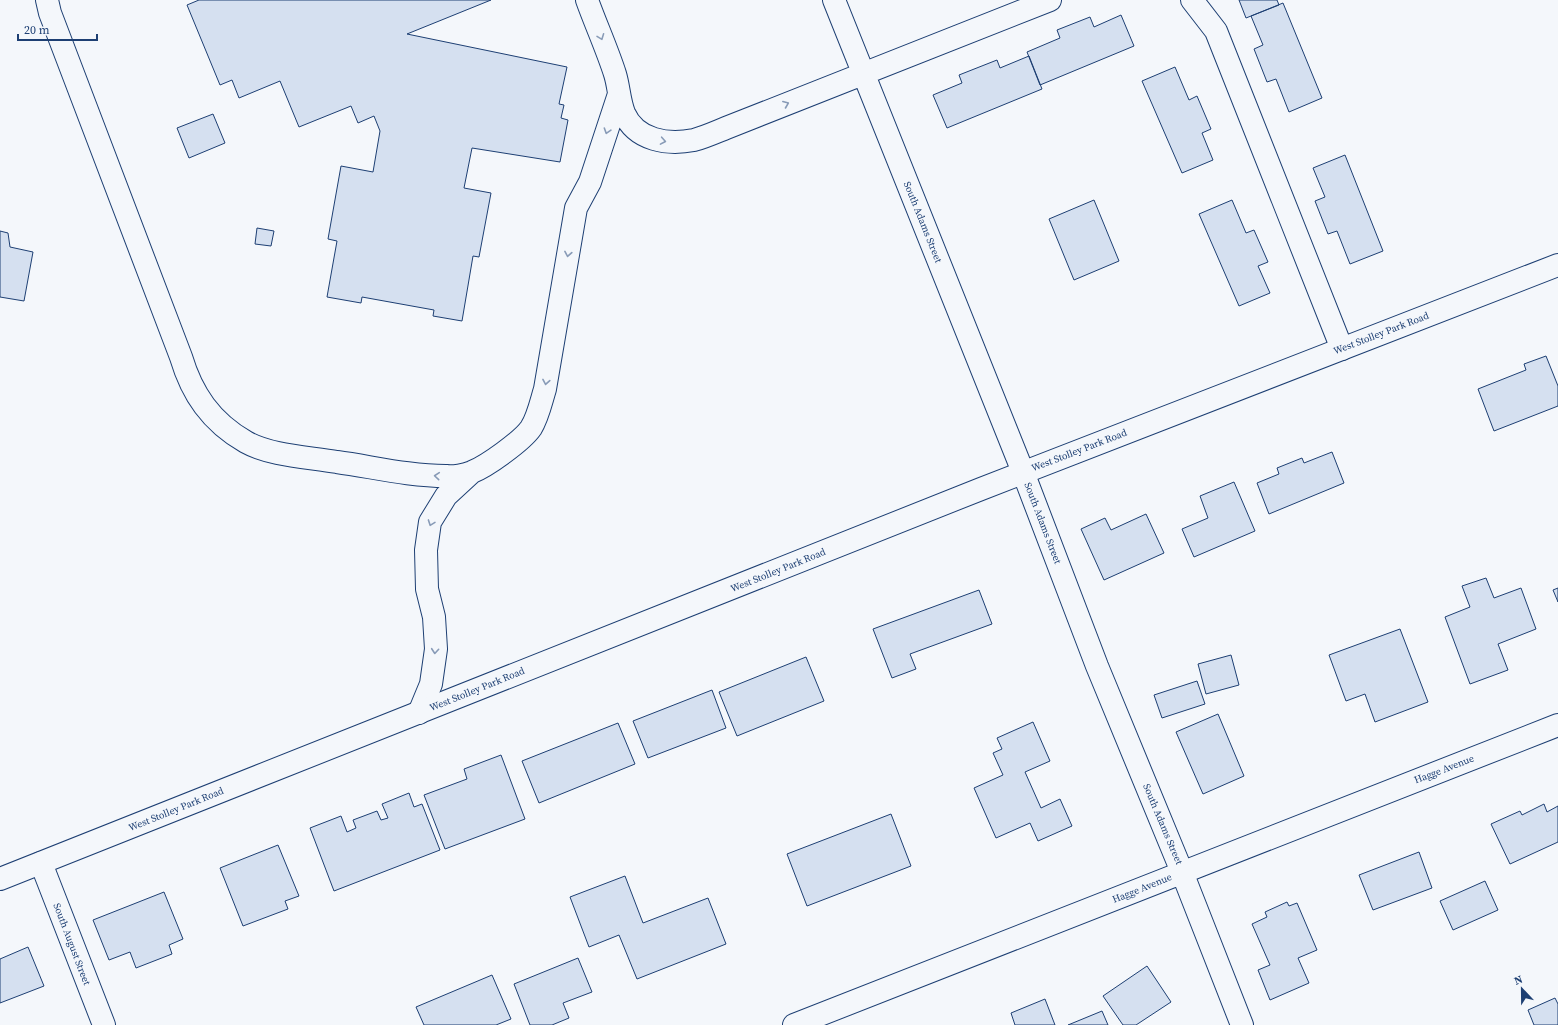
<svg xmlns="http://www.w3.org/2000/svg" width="1558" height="1025" viewBox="0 0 1558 1025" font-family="'Source Serif 4',serif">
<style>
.building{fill:#d5e0f0;stroke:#1d3f73}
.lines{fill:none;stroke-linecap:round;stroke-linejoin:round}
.minor-casing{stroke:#1d3f73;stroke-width:24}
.major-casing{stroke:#1d3f73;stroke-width:24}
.minor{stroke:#f4f7fb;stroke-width:22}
.major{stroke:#f4f7fb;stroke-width:22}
.oneway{stroke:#889bb7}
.labels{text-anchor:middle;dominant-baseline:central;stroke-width:3;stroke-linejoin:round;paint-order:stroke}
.street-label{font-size:10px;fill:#1d3f73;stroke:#f4f7fb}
</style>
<rect width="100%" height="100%" fill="#f4f7fb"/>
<path class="building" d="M199,0H491L407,34L567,67L559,104L564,105L561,118L568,120L560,162L472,148L464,188L491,193L479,257L473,256L462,321L433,316L434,310L362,297L361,303L327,297L337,241L328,239L341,166L373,172L380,131L374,116L358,123L351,106L299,127L280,81L239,98L232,80L220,85L187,5Z
M1239,0H1277L1279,5L1246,18Z
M1283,3L1322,98L1289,112L1276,79L1267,82L1254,49L1263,45L1251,16Z
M1121,15L1134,46L1040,85L1027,52L1060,38L1057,30L1090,17L1094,27Z
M1029,56L1042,89L947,128L933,95L962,83L959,75L997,60L1000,68Z
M1175,67L1189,100L1197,96L1211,129L1202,133L1213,160L1182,173L1142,81Z
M213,114L225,143L189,158L177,128Z
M1345,155L1383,251L1350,264L1337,231L1328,234L1315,201L1325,197L1313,168Z
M1094,200L1119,261L1074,280L1049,219Z
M1232,200L1246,233L1254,230L1268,262L1258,266L1270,293L1239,306L1199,214Z
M257,228L274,231L271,246L255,244Z
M0,231L8,233L10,247L33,252L24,301L0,297Z
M1546,356L1558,386V406L1494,431L1478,389L1526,370L1524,364Z
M1332,452L1344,483L1269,514L1257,483L1279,474L1277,468L1302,458L1304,463Z
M1234,482L1255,531L1194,557L1182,529L1208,518L1200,496Z
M1146,514L1164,553L1104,580L1081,529L1105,518L1111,530Z
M1486,578L1494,598L1521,588L1536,629L1498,644L1508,670L1470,684L1445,617L1470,607L1462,586Z
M1558,588V602L1553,590Z
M979,590L992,624L910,654L916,669L892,678L873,629Z
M1400,629L1428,702L1375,722L1365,694L1346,701L1329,655Z
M1231,655L1239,685L1206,694L1198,664Z
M806,657L824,701L737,736L719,692Z
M1197,681L1205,704L1162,718L1154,695Z
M712,690L726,728L648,758L633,721Z
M1218,714L1244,776L1203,794L1176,732Z
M1033,722L1050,761L1025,772L1041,808L1060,799L1072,826L1038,841L1030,823L996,838L974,788L1003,775L993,753L1002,749L997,738Z
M618,723L635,764L539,803L522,761Z
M501,755L525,819L445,849L424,795L467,779L464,769Z
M409,793L414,807L422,804L440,850L334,891L310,828L341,816L347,832L356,828L353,820L377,811L381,820L388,818L382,804Z
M1544,804L1547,812L1558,806V842L1510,864L1491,824L1520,811L1522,815Z
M891,814L911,866L807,906L787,854Z
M278,845L299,896L285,901L288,909L243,926L220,868Z
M1419,852L1432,888L1373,910L1359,875Z
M625,876L643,923L708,898L726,944L637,979L619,935L589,947L570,897Z
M1485,881L1498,910L1453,930L1440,901Z
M164,892L183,939L169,945L172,954L136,968L130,952L109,960L93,920Z
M1287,902L1289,906L1297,903L1317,950L1298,958L1309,983L1270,1000L1258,970L1270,965L1252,924L1267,917L1265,912Z
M28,947L44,986L0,1003V959Z
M578,958L592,992L563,1003L569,1018L552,1025H530L514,984Z
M1147,966L1171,1002L1136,1025H1123L1103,996Z
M492,975L511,1019L496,1025H424L416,1007Z
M1555,998L1558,1004V1025H1534L1528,1010Z
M1045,999L1055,1025H1015L1011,1013Z
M1102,1011L1108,1025H1068Z"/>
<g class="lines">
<g class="minor-casing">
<path id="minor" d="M47,0L50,13L181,357C192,394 211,422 246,442C271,456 309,457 337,462C373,467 409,476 446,476C453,477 465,475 472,472C487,466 522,441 531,428C538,417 541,402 545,389L576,208L590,182L619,94
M587,0C596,25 607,49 615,74C619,87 619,100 624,113C636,141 668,145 694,140C705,137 716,132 726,128L1050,0
M834,0L1023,472L1097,666L1182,872L1242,1025
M1192,0L1216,31L1342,349
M419,713L431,684L436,649L434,617L427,589L426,550L430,522L446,496L472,472
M41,863L104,1025
M794,1025L1558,725"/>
</g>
<g class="major-casing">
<path id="major" d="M0,879L981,489L1558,265"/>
</g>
<use href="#minor" class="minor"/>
<use href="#major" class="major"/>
</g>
<defs><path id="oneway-chevron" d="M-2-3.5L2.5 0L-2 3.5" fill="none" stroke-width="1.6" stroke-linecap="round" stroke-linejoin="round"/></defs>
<g class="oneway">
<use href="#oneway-chevron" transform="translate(601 37) rotate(69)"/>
<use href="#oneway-chevron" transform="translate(786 104) rotate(-22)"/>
<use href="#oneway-chevron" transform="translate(607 131) rotate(108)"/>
<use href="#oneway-chevron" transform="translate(663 141) rotate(10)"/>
<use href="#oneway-chevron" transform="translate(568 254) rotate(100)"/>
<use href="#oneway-chevron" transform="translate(546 382) rotate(100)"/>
<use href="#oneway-chevron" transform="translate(437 476) rotate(-175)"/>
<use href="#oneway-chevron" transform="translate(431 523) rotate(110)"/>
<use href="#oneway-chevron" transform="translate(435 651) rotate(95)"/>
</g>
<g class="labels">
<g class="street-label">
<text transform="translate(923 222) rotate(68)">South Adams Street</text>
<text transform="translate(1381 333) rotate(-21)">West Stolley Park Road</text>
<text transform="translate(1079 450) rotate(-21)">West Stolley Park Road</text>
<text transform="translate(1043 523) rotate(69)">South Adams Street</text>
<text transform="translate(778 570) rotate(-22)">West Stolley Park Road</text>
<text transform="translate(477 689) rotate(-22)">West Stolley Park Road</text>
<text transform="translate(1444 769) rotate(-21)">Hagge Avenue</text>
<text transform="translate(176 809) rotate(-22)">West Stolley Park Road</text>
<text transform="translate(1163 824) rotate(67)">South Adams Street</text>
<text transform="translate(1142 888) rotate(-22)">Hagge Avenue</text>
<text transform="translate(72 944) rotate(69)">South August Street</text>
</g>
</g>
<g transform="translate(1522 989) rotate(338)" stroke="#f4f7fb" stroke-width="3" paint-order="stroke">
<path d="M0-3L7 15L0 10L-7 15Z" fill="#1d3f73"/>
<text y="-6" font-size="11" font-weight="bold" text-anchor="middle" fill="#1d3f73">N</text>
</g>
<path d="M18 34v6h79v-6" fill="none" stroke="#1d3f73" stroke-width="2"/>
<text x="24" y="34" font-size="12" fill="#1d3f73" stroke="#f4f7fb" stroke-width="3" paint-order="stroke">20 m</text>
</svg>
